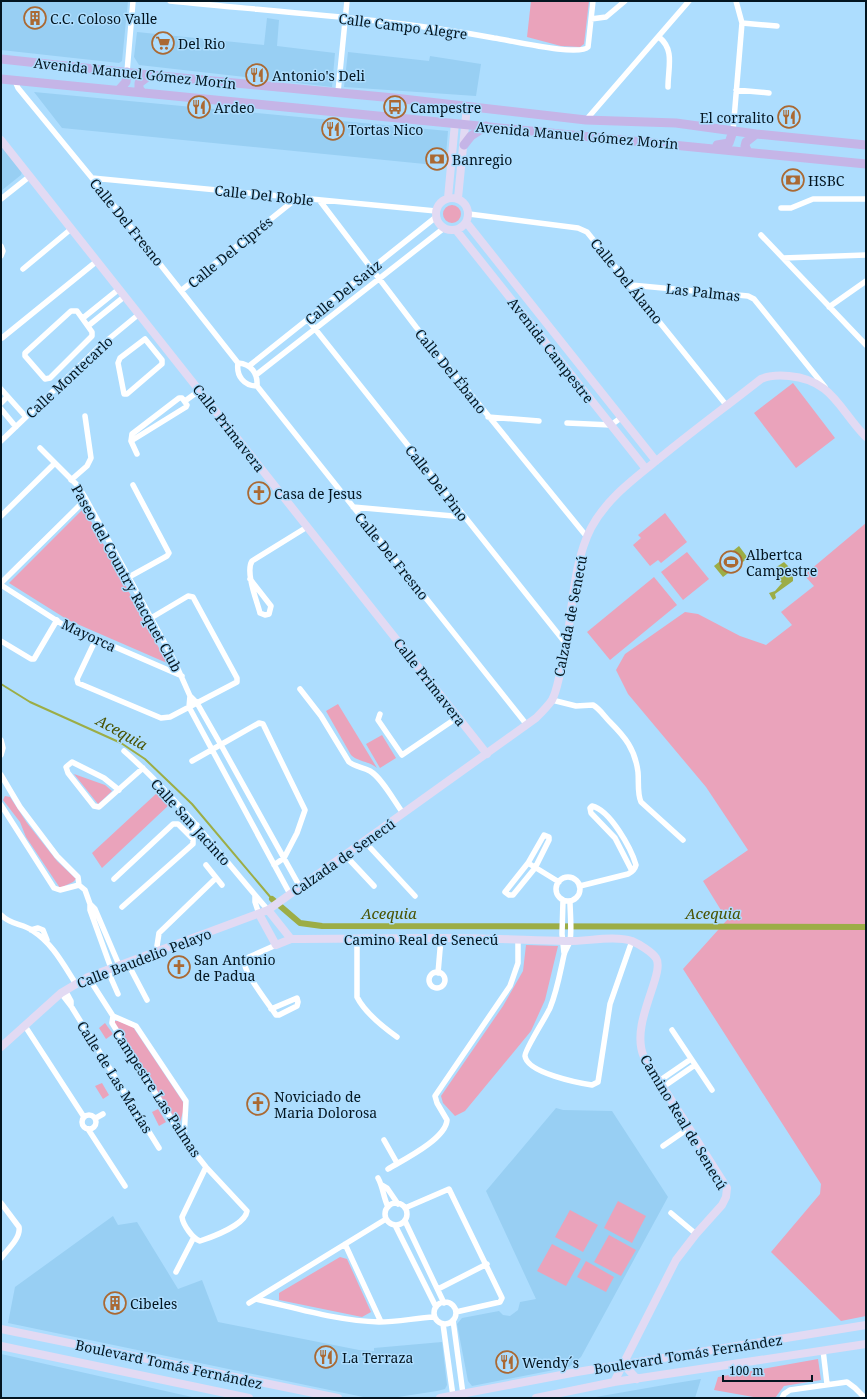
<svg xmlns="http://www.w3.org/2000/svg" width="867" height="1399" viewBox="0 0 867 1399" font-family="'Noto Serif',serif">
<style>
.built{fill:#98cff3}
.green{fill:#eaa3bb}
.water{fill:#9cad46}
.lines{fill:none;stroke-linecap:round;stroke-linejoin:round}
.stream{stroke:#9cad46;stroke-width:2}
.canal{stroke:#9cad46;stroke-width:6}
.street{stroke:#fff;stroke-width:5.5}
.secondary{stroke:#e2daf3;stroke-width:8}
.primary{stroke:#c5b5e7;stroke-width:9}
.labels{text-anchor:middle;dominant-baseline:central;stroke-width:3;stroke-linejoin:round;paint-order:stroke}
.poi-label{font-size:14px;fill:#031520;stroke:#adddfe;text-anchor:start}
.street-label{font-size:14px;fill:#031520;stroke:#adddfe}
.water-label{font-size:15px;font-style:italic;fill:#495303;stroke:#adddfe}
</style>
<rect width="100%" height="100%" fill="#adddfe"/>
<path class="built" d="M1,1H128L122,61L119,63L1,50Z
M267,18L279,20L277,46L335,53L332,87L139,65L134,57L137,32L264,45Z
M348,52L429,61L430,56L481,64L476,96L344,87Z
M34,92L448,131L445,166L62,128Z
M1,145L22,172L21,175L1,191Z
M556,1108L563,1110L612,1111L668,1197L581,1357L569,1367L472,1386L468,1381L457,1324L462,1318L499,1311L503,1315L510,1316L518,1310L520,1302L536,1299L486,1191Z
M113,1216L118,1225L137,1222L178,1289L202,1280L218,1322L359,1350L374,1351V1348L442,1342L447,1385L445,1389L437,1391L398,1397L368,1398L8,1323L15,1287Z
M1,1354L183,1395L197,1398H1Z
M701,1379L695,1398H590L670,1384Z"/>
<path class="green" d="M531,1H589L584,44L580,47L561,46L527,37Z
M443 214a9 9 0 1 1 18 0a9 9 0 1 1-18 0Z
M793,383L835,438L796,468L754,413Z
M84,508L167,663L68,620L9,583Z
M665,513L687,542L661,563L658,560L650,566L633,545L641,538L638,535Z
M866,523V1316L841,1321L771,1252L820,1194L821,1184L683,969L727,920L703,881L748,850L706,787L628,694L616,670L625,654L685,612L698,614L740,636L766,645L792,625L781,612L814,586L804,575Z
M687,552L709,579L683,600L661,572Z
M654,577L677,605L610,660L587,632Z
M338,704L377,768C369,761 358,762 351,755L326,711Z
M382,735L396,758L380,768L366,744Z
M74,774L105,785L112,791L98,804Z
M158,792L170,804L102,868L92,853Z
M5,796L10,797L27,823L57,861L76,879L73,882L60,888L26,837L20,822L3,800Z
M526,945L558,946L545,1000L531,1031L465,1111L455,1116L443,1103L441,1096L503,1006L523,971Z
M115,1021H118L133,1027L183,1102V1112L180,1122L176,1120L114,1023Z
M105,1023L113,1034L106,1039L99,1028Z
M102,1083L109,1095L103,1099L95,1086Z
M158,1109L166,1122L159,1126L152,1112Z
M618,1201L646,1216L632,1243L604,1228Z
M570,1210L598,1225L583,1252L555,1237Z
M609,1235L636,1250L621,1276L594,1262Z
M552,1244L581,1259L566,1286L537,1271Z
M340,1257L347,1259L371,1312L362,1317L279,1300V1293Z
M586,1261L614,1277L606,1292L577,1277Z
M818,1359L821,1380L784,1386L775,1398H759L714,1390L718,1377Z"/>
<path class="water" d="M739,546L748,558L723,577L714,566Z
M784,562L788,566L789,572L793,575V581L775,594L776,598L773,600L769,593L775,591L782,583L776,579V576L773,574L772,570Z"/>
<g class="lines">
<path class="stream" d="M1,684L30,702L121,743L145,759L192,804L272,899"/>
<path class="canal" d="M272,899L300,923L322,926L866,927"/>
<path class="street" d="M170,1C277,12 387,18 494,38C510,40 579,57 588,47L593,1
M591,19L606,17L625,1
M742,23L777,26
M659,37C675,50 668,67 668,87
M127,72L133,1
M15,81L18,88L92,178L238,363C251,364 258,373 257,386L527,725
M736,90L769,93
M338,92L347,1
M586,120L689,1
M733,131L742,23L736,1
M92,178L436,211
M1,199L30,176
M320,201L416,327L587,537
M781,208H791L813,199H866
M469,214L578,228L587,232L727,406
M761,235L866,345
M1,246L3,251L1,256
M783,258L866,255
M23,269L71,229
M631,285L748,296L754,299L825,387
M182,290L297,198
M829,307L866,281
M71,311H77L92,332V336L50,378L45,379L25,356V353Z
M83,318L119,289
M308,320L567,645
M88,326L125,296
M2,338L97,261
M145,339L162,360V364L127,394H124L118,363L120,358Z
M238,363C236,376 244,386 257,386
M249,366L436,217
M256,375L444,228
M1,389L26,417
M185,401L200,390
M1,403L7,397
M1,409L16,427
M488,417L539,421
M567,423L611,425L622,417
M1,441L99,347L139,314
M131,441L186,407L187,405L182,398H179L132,434L131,441L137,454
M40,448L78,486L86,499L174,660L190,696L197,703L221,745L300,887
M71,480L87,466L91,458L85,416
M353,507L464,517
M1,516L55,463
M129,577L167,556L169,553L133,485
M250,579L271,606L269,614L265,615L260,613C257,601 245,572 252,561L307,527
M1,583L86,499
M1,585L62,624L182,676
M96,639L77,679L78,683L161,718L170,717L237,682V678L193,597L188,596L151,618
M1,641L31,659H34L57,620
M300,689L321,716L349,762C355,767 363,767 370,771C382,778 394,801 403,813
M190,696L189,707L290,894
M552,700L576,706L593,705C600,709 604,716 610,722C625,737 635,749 638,772C639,782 637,793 641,802L683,840
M380,714L378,720L402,755L458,717
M1,740L3,748L1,755
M124,751C178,798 221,856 268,910
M192,761L259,723L263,724L305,810L297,833L284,858L274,865
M1,775L20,807L57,856L78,877L79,885L85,890L90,904L95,909L119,965
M119,790L104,778L72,762L66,767L68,773L94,806L99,807L143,768
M1,805L54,888L60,890L79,885
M188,833L197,825
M544,835L549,837V840L535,868L513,895H509L505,892L528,863Z
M364,841L415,896
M345,855L374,886
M528,863L559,882
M206,865L222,885
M556 889a12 12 0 1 1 24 0a12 12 0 1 1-24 0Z
M114,879L173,824H178L193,839V844L122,907
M580,886L628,874C632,872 635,869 636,865C631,848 610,810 592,806L590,808L591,813L615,838L632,871
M255,896V902L259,914
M563,900L562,934L564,953
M570,901C570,913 572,928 570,941C569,945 565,950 564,955C560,973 557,991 550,1008C546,1017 524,1051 525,1056C527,1073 579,1083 592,1085L598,1082L610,1004L632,941
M90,904V910L111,968
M1,915C12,926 22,923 33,931C53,944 63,964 76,984
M31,930L38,928L43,930L47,940
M357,939V997C365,1013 383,1027 397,1037
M159,950L157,946L159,933L216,878
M127,962L147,1000
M107,969L118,994
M429 980a8 8 0 1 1 16 0a8 8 0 1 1-16 0Z
M438,973L441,938
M88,977L113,1016
M65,990L71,1001V1006
M61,993L71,1006L159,1148
M271,1009L297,998L298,1002L297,1006L279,1015H276C270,1006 245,974 245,965C245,962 247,959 249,957L276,945
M113,1016L112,1023L183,1138L206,1167L247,1211C245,1225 212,1237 200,1241C193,1239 183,1225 182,1217L206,1167
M113,1016L136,1026L186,1101L184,1138
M25,1026L84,1117
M672,1030L712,1090
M659,1081L691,1059
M663,1087L695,1065
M82 1122a7 7 0 1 1 14 0a7 7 0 1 1-14 0Z
M96,1118L103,1114
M88,1129L125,1186
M384,1140L397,1163
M663,1146L689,1128
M388,1169C403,1160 446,1139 447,1120L437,1103L435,1096L510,986L518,963V939
M378,1178C383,1187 383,1196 388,1207
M382,1185L387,1188L398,1204
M1,1203L19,1227C21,1238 7,1250 1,1258
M385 1214a11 11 0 1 1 22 0a11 11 0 1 1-22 0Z
M405,1208L449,1189L502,1298L500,1302L456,1312
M671,1213L696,1234
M405,1221L444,1303
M395,1225L436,1307
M345,1244L381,1322
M176,1272L194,1237
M438,1289L487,1264
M256,1299C296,1308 338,1321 379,1322C397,1322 416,1318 434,1317
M434 1313a11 11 0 1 1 22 0a11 11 0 1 1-22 0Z
M249,1303L386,1219
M453,1320L463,1394
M443,1324L453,1396
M823,1350L827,1384
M782,1398L784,1394L790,1390L847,1382L855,1388L865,1398"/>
<path class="secondary" d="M1,140L487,754
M436 214a16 16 0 1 1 32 0a16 16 0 1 1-32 0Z
M448,198L455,123
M458,198L467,106
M466,222L656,461
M456,230L646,469
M268,910L291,939
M259,914L276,945L291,939H301C348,939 394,938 441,938C482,938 524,940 565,941C585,942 613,935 632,941C639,944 652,952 656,958C666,973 629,1024 644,1057L727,1188L726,1197L722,1205L696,1234L676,1260L614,1382
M1,1047L61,993L88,977L268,910L536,718C542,712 548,706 552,700C557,691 558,680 561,670C573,626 570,569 591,528C607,498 635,478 661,457C694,430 728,405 761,379C770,375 779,375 789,376C833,380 839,410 866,437
M1,1329L338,1398
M1,1346L249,1398
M624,1365L637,1379
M440,1398L577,1372L866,1325
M536,1398L614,1382L866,1344"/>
<path class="primary" d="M1,59L150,75L394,98L586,120L676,123L756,134L866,145
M1,79L866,164
M119,90L126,82L127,72
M143,93L139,89V83L150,75
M464,145L471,136L486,126
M717,145L729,143L733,131
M748,152L745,146L746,142L756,134"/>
</g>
<defs>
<g id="building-ring" transform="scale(1.15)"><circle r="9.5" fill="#adddfe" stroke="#aa6933" stroke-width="1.5"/><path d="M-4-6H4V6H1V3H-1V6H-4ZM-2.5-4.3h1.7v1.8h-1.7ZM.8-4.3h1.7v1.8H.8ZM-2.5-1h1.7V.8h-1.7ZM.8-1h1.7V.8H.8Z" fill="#aa6933"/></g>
<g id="supermarket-ring" transform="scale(1.15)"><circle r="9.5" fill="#adddfe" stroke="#aa6933" stroke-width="1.5"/><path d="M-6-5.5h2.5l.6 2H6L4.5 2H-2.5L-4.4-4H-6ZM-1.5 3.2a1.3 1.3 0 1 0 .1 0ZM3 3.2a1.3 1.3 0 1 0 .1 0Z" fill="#aa6933"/></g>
<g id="restaurant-ring" transform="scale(1.15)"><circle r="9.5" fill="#adddfe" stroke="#aa6933" stroke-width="1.5"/><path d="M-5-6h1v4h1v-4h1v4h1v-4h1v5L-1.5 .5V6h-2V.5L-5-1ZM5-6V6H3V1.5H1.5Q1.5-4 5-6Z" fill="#aa6933"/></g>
<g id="bus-ring" transform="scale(1.15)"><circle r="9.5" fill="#adddfe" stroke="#aa6933" stroke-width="1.5"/><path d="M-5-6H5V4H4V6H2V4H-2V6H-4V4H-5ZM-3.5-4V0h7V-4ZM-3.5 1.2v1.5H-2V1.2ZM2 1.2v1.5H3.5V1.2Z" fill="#aa6933"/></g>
<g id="bank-ring" transform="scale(1.15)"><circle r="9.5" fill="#adddfe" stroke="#aa6933" stroke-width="1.5"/><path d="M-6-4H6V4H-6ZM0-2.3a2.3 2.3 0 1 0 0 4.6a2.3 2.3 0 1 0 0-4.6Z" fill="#aa6933"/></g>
<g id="church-ring" transform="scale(1.15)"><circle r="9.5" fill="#adddfe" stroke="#aa6933" stroke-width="1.5"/><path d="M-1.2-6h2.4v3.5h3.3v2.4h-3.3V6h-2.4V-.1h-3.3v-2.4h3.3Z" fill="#aa6933"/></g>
<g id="stadium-ring" transform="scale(1.15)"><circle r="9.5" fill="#adddfe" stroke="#aa6933" stroke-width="1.5"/><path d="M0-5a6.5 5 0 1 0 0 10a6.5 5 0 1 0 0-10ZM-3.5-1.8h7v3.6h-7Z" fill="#aa6933"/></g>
</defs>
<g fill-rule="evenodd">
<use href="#building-ring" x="35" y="18"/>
<use href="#supermarket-ring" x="163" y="43"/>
<use href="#restaurant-ring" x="257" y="75"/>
<use href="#restaurant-ring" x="199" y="107"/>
<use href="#bus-ring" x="395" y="107"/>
<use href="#restaurant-ring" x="789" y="117"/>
<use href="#restaurant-ring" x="333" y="129"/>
<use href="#bank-ring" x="437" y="159"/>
<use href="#bank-ring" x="793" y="180"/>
<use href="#church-ring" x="259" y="493"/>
<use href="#stadium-ring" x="731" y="562"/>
<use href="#church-ring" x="179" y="967"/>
<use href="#church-ring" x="258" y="1104"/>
<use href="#building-ring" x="115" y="1303"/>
<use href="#restaurant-ring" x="326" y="1357"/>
<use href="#restaurant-ring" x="507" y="1362"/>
</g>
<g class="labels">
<g class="poi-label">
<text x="50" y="18">C.C. Coloso Valle</text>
<text x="178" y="43">Del Rio</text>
<text x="272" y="75">Antonio's Deli</text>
<text x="214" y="107">Ardeo</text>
<text x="410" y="107">Campestre</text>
<text x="774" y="117" text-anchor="end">El corralito</text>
<text x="348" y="129">Tortas Nico</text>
<text x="452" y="159">Banregio</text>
<text x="808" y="180">HSBC</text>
<text x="274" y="493">Casa de Jesus</text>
<text x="746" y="554">Albertca<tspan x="746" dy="16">Campestre</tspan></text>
<text x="194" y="959">San Antonio<tspan x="194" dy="16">de Padua</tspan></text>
<text x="274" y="1096">Noviciado de<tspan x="274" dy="16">Maria Dolorosa</tspan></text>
<text x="130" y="1303">Cibeles</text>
<text x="342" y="1357">La Terraza</text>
<text x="522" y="1362">Wendy´s</text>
</g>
<g class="street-label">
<text transform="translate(403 26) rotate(7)">Calle Campo Alegre</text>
<text transform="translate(135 73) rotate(6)">Avenida Manuel Gómez Morín</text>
<text transform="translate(577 135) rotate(5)">Avenida Manuel Gómez Morín</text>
<text transform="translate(264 195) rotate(6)">Calle Del Roble</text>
<text transform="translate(127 222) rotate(51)">Calle Del Fresno</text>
<text transform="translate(230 252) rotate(-39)">Calle Del Ciprés</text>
<text transform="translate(627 281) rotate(51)">Calle Del Álamo</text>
<text transform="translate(343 292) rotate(-39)">Calle Del Saúz</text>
<text transform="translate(703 292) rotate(6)">Las Palmas</text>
<text transform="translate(551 350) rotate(52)">Avenida Campestre</text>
<text transform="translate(451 371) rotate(51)">Calle Del Ébano</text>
<text transform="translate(69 377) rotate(-43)">Calle Montecarlo</text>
<text transform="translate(229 428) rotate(52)">Calle Primavera</text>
<text transform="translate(437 483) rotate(52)">Calle Del Pino</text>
<text transform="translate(392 556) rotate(51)">Calle Del Fresno</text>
<text transform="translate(127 578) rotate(61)">Paseo del Country Racquet Club</text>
<text transform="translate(570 616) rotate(-79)">Calzada de Senecú</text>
<text transform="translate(89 635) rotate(25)">Mayorca</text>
<text transform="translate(430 682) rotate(52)">Calle Primavera</text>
<text transform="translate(191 822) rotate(48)">Calle San Jacinto</text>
<text transform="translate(343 857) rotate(-35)">Calzada de Senecú</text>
<text x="421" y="939">Camino Real de Senecú</text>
<text transform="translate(144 958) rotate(-21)">Calle Baudelio Pelayo</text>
<text transform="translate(115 1077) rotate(58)">Calle de Las Marías</text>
<text transform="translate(157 1093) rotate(57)">Campestre Las Palmas</text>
<text transform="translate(684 1122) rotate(59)">Camino Real de Senecú</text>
<text transform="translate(688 1354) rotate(-9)">Boulevard Tomás Fernández</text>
<text transform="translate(169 1364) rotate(12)">Boulevard Tomás Fernández</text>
</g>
<g class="water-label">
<text transform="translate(122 732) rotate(29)">Acequia</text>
<text x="389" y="913">Acequia</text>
<text x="713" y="913">Acequia</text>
</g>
</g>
<rect width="867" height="1399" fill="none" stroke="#031520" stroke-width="4"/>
<path d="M723 1375v6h89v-6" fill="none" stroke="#031520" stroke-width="2"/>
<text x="729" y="1375" font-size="12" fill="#031520" stroke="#adddfe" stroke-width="3" paint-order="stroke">100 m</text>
</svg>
